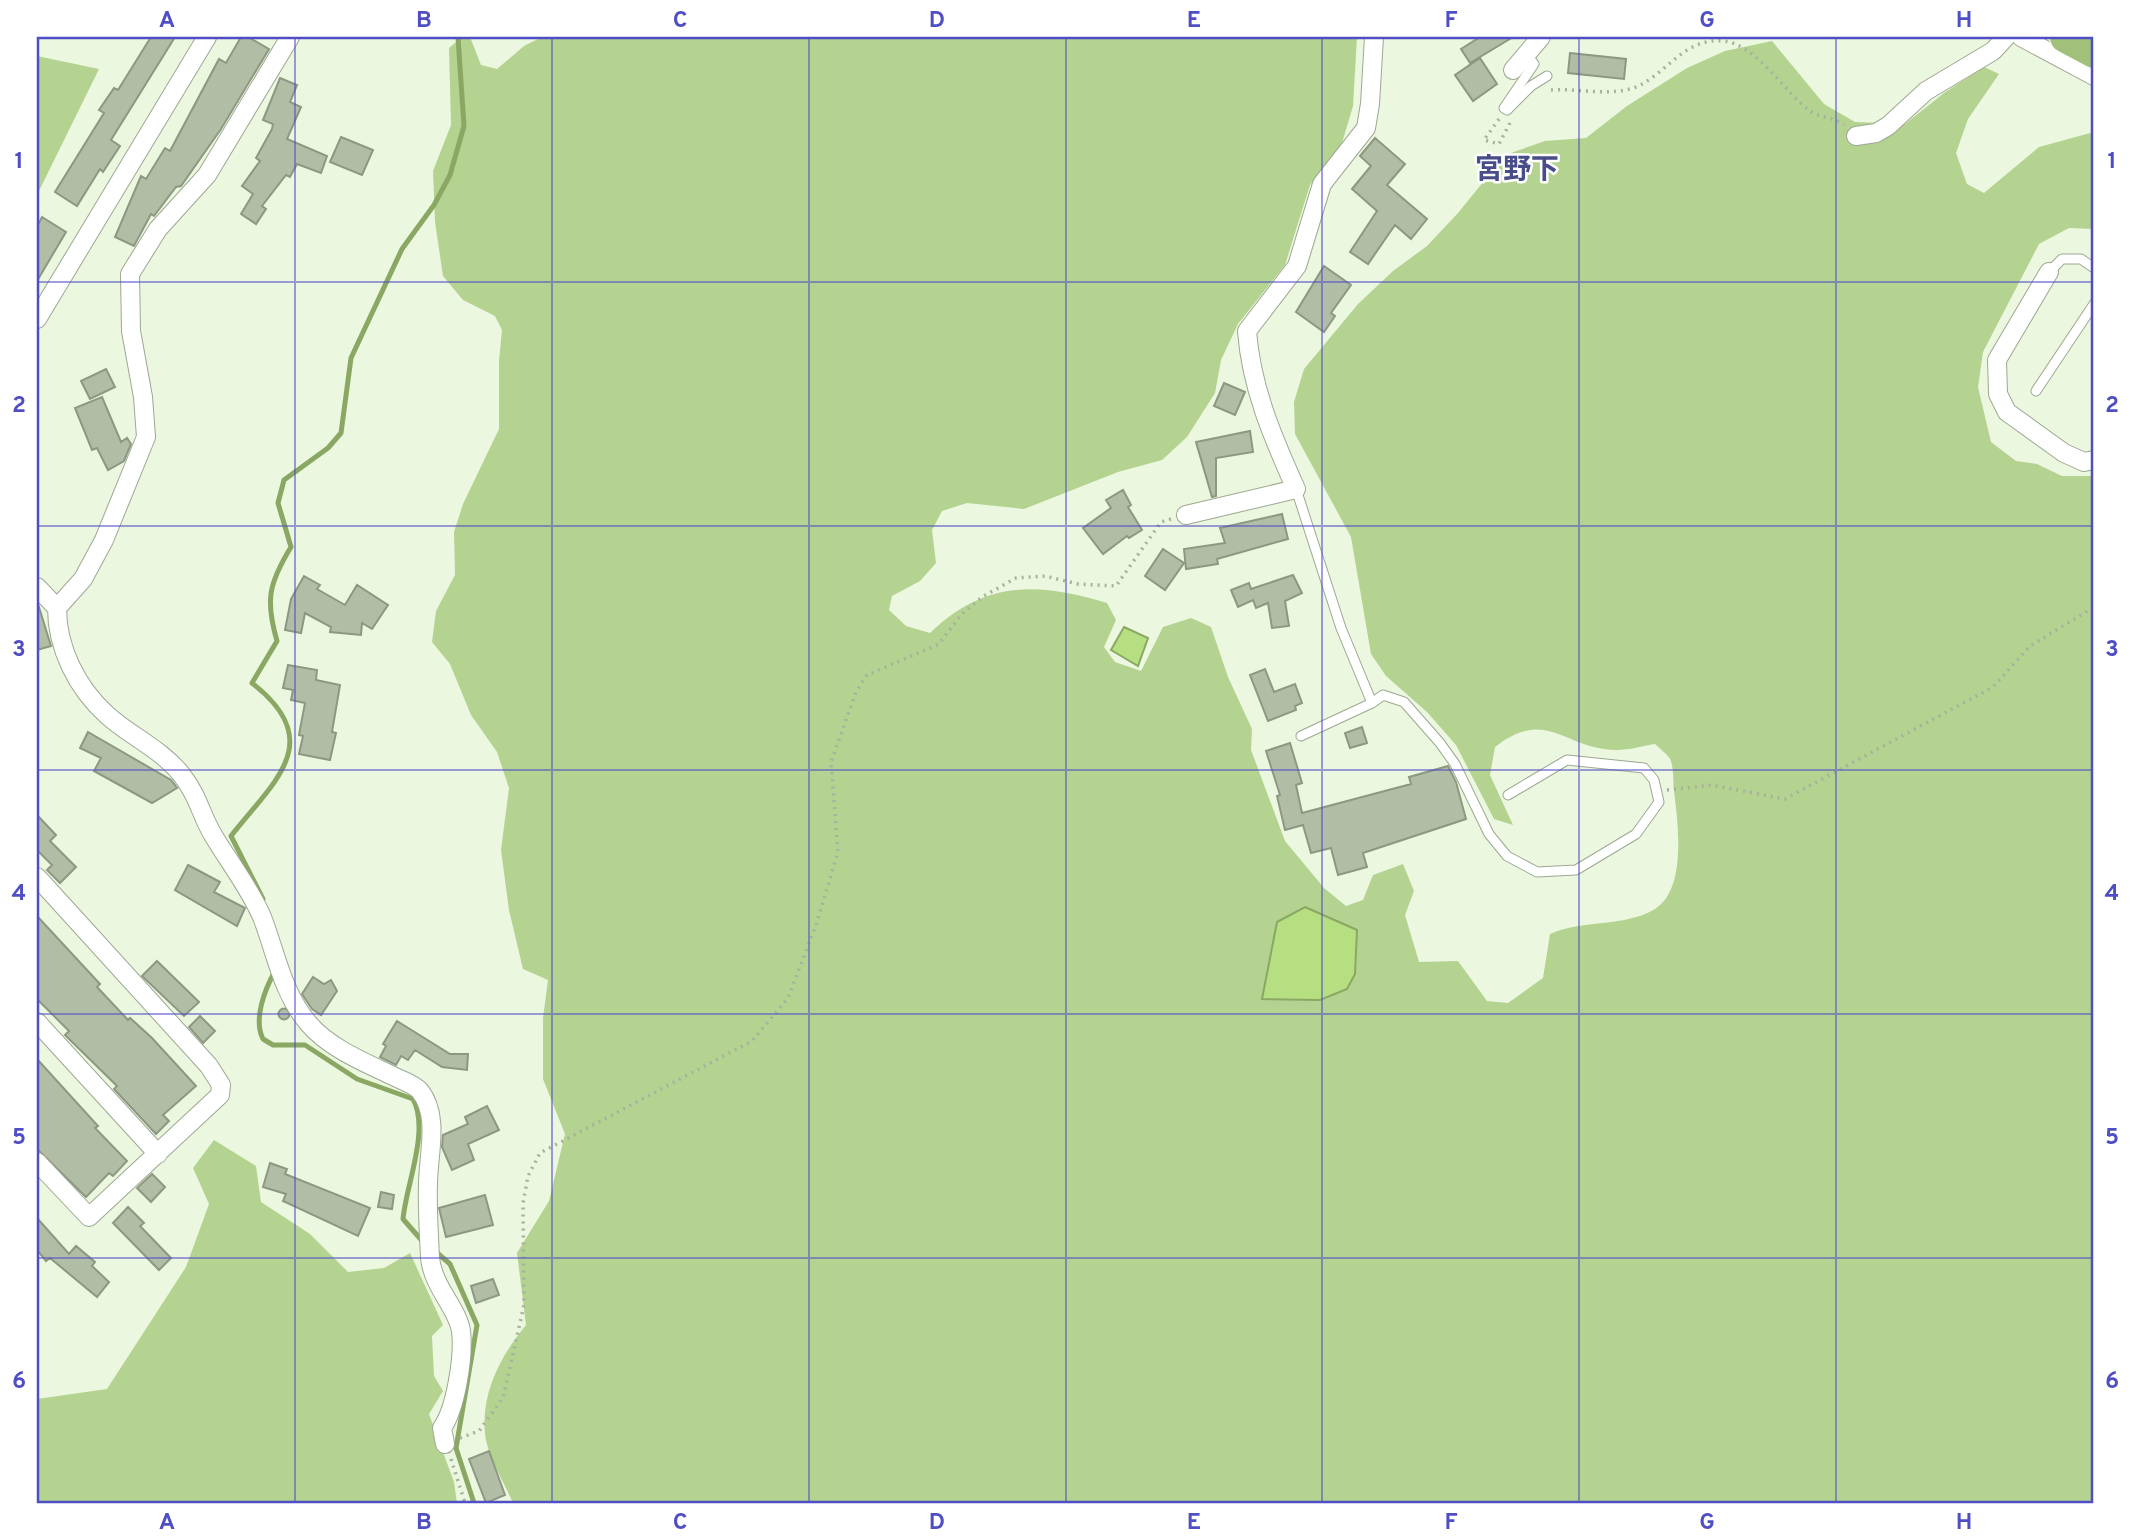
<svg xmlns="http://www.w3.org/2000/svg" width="2131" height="1540" viewBox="0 0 2131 1540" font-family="Overpass,'Noto Sans JP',sans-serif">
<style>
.green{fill:#b4d390}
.water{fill:#b6df81;stroke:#8aa864;stroke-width:2}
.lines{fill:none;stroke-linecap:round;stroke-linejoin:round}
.stream{stroke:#8aa864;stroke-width:5}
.building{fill:#b2bda6;stroke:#8d9882;stroke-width:2}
.lane-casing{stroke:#9da892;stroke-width:11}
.street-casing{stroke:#9da892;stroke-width:20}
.highway-casing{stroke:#fff;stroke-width:34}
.path{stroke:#a7b19e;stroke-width:3.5;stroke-dasharray:2 5;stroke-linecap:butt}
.lane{stroke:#fff;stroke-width:9}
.street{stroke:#fff;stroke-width:18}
.highway{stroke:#a1c17b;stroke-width:32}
.grid{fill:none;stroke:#504ec5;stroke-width:2;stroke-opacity:0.55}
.labels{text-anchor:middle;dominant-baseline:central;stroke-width:5;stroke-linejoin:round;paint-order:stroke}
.quarter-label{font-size:28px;font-weight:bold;fill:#484d8a;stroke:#fff}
.neatline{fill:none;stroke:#504ec5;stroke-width:2.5}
.grid-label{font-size:23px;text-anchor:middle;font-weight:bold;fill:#504ec5}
</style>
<rect width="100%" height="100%" fill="#ebf7df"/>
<path class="green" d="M462,37H470L481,65L497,69L524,46L542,37H1357L1353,106L1342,143L1310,185L1285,265L1238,324L1221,360L1215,393L1187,437L1162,460L1118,472L1024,509L967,503L942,511L932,530L936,563L920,581L892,596L889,610L906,626L930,633C985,580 1038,582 1107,603L1116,620L1104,647L1115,662L1141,671L1163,627L1191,618L1211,627L1228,677L1252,729L1251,750L1285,841L1324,888L1346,906L1363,900L1373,875L1403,864L1414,891L1405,915L1419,962L1458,961L1487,1001L1508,1003L1543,978L1550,934C1583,919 1623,928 1655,909C1687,889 1678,823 1674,791C1673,782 1674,767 1670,759C1667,754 1659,748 1655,744C1643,746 1629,750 1617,750C1564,750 1548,706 1495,747L1490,775L1513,825L1494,819L1456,745L1427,712L1386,676L1371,654L1351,537L1295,434L1294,402L1304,369L1358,304L1393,271L1427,246L1458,213L1505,155L1545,141L1586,138L1627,106L1687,68L1725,51L1772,41L1824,104L1855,122L1905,124L1944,93L1984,67L1999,74L1968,119L1956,153L1967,184L1984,193L2039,147L2094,132V229L2069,228L2039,244L1983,352L1978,387L1991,442L2016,461L2037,464L2062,476H2094V1503H513C505,1484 486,1453 485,1433C481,1393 501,1355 526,1325L517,1253L549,1201L565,1134L543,1079V1018L548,980L523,969L509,910L501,850L509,788L497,752L471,715L450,664L432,642L436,611L455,575L454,532L463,504L499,429V361L502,330L495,316L463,300L443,276L435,222L433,171L451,125L449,48Z
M37,56L99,69L37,195Z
M214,1140L256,1166L261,1202L310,1234L348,1272L384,1268L410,1253L443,1325L432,1336L434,1376L443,1391L429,1414L454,1482L457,1503H37V1399L107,1389L186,1267L209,1204L193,1168Z"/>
<path class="water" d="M1124,627L1148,638L1138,666L1111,650Z
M1305,907L1357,930L1355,974L1347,989L1320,1000L1262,999L1277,922Z"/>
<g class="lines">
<path class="stream" d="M263,899L231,836C273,782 328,742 252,683L277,641C265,600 269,583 291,547L278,503L284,480L328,448L341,433L351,358L402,249L434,205L450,175L464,126L458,37
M275,971C265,989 253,1019 263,1039L273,1045H305L357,1079L413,1099C430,1130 406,1185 403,1219L424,1243
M435,1251L450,1264L477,1325L456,1448L474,1503"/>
</g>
<path class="building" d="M151,37H175L111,140L120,146L103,172L100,169L77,206L55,192L104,113L99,110L114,88L118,90Z
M241,37H248L269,49L221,129L181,186L176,187L154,216L151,214L134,246L115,237L141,176L146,179L165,148L170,151L219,59L226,63Z
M1480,37H1513L1470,63L1461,49Z
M1570,53L1626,59L1624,79L1568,73Z
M1480,58L1497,84L1473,101L1455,75Z
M280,78L297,85L290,102L301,107L287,139L327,156L321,173L297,164L290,177L286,175L262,206L266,209L256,224L241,214L253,194L242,186L260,161L256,158L272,129L273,124L263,120Z
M341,137L373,150L362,175L330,162Z
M1375,138L1405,164L1387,185L1427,219L1411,239L1395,225L1368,264L1350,252L1377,211L1352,189L1371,166L1360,156Z
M42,217L66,232L37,281V227Z
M1324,266L1351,285L1331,313L1335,316L1324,332L1296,312Z
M106,369L115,387L90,399L81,381Z
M1224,383L1245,392L1235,415L1214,406Z
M102,397L121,442L127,438L131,444L124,461L108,470L97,448L92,450L75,408Z
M1250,431L1253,452L1216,458V496L1212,497L1196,442Z
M1123,490L1131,505L1128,507L1142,530L1129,538L1127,536L1103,554L1083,528L1111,508L1106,500Z
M1282,514L1288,539L1217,559L1218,564L1186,569L1184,549L1225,543L1220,528Z
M1163,549L1184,563L1165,590L1145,576Z
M1293,575L1302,593L1285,601L1289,626L1272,628L1268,603L1256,608L1253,600L1238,607L1231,590L1249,583L1251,589Z
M304,576L320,585L317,589L345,605L357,585L388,605L372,629L362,623L361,635L330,632L331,627L305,613L301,633L285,630L291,599Z
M38,604L51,646L37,650V604Z
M288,665L317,670L316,680L340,685L332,732L336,733L330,760L299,754L303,736L299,735L305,703L291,700L293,690L283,688Z
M1265,669L1274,692L1295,684L1302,703L1295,706L1296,710L1268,721L1250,675Z
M1362,727L1367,743L1350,748L1345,733Z
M88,732L171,780L177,788L152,803L94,771L101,758L80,748Z
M1290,743L1302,783L1296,785L1302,813L1411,784L1409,777L1448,766L1456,782L1466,819L1363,853L1367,867L1338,875L1331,848L1311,853L1303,825L1285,830L1277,796L1280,795L1266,751Z
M37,815L56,835L50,841L76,867L60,883L47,870L52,865L39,852L37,854Z
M188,865L220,882L214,892L245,908L237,926L175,890Z
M37,916L100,984L97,987L128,1020L130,1018L152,1038L196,1086L163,1115L169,1121L156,1134L114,1089L117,1086L65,1035L69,1031L37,999Z
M157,961L199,1002L184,1016L142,976Z
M313,977L324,984L331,980L337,991L321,1015L312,1009L302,994Z
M278.5 1014a5.5 5.5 0 1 1 11 0a5.5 5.5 0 1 1-11 0Z
M200,1016L215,1031L203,1043L189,1027Z
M397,1021L450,1054H468L467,1070L442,1067L415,1050L408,1060L401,1056L396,1065L380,1057L386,1046L383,1044Z
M37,1059L98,1126L95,1128L127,1161L113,1176L109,1173L86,1197L37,1149Z
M487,1106L499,1130L468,1144L474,1160L452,1170L442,1147L443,1135L468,1124L465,1117Z
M270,1163L287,1169L285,1174L370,1208L358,1236L283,1201L286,1194L263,1187Z
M152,1174L165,1187L151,1202L137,1188Z
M381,1192L394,1195L392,1209L378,1207Z
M485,1195L493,1225L446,1237L439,1208Z
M128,1207L144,1223L140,1226L171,1258L159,1270L113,1223Z
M37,1218L69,1254L76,1246L95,1262L92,1266L109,1282L97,1297L50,1258L46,1261L37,1250Z
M493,1279L499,1295L476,1303L471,1286Z
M489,1451L505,1495L486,1503L469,1459Z"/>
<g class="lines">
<g class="lane-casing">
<path id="lane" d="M1527,55L1534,64L1504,108L1507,110L1531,86L1547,76
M2049,272L2062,259H2081L2094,268
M2036,391L2094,304
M1296,489L1341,628L1372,703L1301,736
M1372,703L1383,695L1404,702L1440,743L1455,764L1489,834L1507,856L1537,872L1576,870L1636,834L1659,802L1654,780L1644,768L1567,760L1508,795"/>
</g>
<g class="street-casing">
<path id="street" d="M290,37L207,175L158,229L130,274L131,331L143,397L146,437L104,540L83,579L57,608C57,648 77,688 107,715C130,736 161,749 181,774C199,797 200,813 213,835C229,862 249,887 262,917C276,953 282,992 308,1023C329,1048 364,1062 393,1076C401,1080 414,1084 420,1091C440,1116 428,1155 428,1184C427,1208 429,1234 430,1258C433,1287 458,1309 461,1331C464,1356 456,1408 442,1428L445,1444
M2021,37L2094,76
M1513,70L1541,37
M1856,136L1876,133L1888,126L1926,91L1993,51L2006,37
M2049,272L1997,360L1998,394L2007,412L2064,453L2084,462L2094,460
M37,319L207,37
M1186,515L1296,489C1273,438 1251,387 1247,331L1297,266L1322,184L1366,128L1370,104L1374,37
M37,587L57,608
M37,877L209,1066L221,1085L220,1095L89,1217L37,1162
M37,1022L158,1154"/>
</g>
<g class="highway-casing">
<path id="highway" d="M2066,37L2094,52"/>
</g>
<path class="path" d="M1551,90C1579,88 1609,97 1636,87C1667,74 1684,37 1724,41C1757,45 1784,92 1810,111C1820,118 1834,117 1844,125
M1499,119L1484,140L1499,144L1510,123
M1667,790L1712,785L1785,799L1993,687L2030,646L2094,607
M460,1438L479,1431L503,1398L524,1305L523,1203L528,1176L540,1153L752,1041L788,998L816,925L838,852L831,762L856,692L867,675L939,644L961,615L982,597L1016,578L1045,576L1078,584L1116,586L1161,522L1171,519
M451,1459L465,1503"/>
<use href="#lane" class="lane"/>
<use href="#street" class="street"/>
<use href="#highway" class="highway"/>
</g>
<path class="grid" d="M295,37V1503M552,37V1503M809,37V1503M1066,37V1503M1322,37V1503M1579,37V1503M1836,37V1503M37,282H2094M37,526H2094M37,770H2094M37,1014H2094M37,1258H2094"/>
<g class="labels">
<g class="quarter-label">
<text x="1517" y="171">宮野下</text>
</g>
</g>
<rect width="2131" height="1540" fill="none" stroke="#ffffff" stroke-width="77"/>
<rect x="38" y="38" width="2054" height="1464" class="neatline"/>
<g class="grid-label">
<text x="167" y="27">A</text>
<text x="424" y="27">B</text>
<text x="680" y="27">C</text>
<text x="937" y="27">D</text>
<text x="1194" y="27">E</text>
<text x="1451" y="27">F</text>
<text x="1707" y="27">G</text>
<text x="1964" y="27">H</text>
<text x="19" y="168">1</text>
<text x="2112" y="168">1</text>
<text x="19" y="412">2</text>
<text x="2112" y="412">2</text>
<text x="19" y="656">3</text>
<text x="2112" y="656">3</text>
<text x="19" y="900">4</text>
<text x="2112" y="900">4</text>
<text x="19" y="1144">5</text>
<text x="2112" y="1144">5</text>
<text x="19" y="1388">6</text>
<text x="2112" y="1388">6</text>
<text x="167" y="1529">A</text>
<text x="424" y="1529">B</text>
<text x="680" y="1529">C</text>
<text x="937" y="1529">D</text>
<text x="1194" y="1529">E</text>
<text x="1451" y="1529">F</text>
<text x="1707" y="1529">G</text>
<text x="1964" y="1529">H</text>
</g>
</svg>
